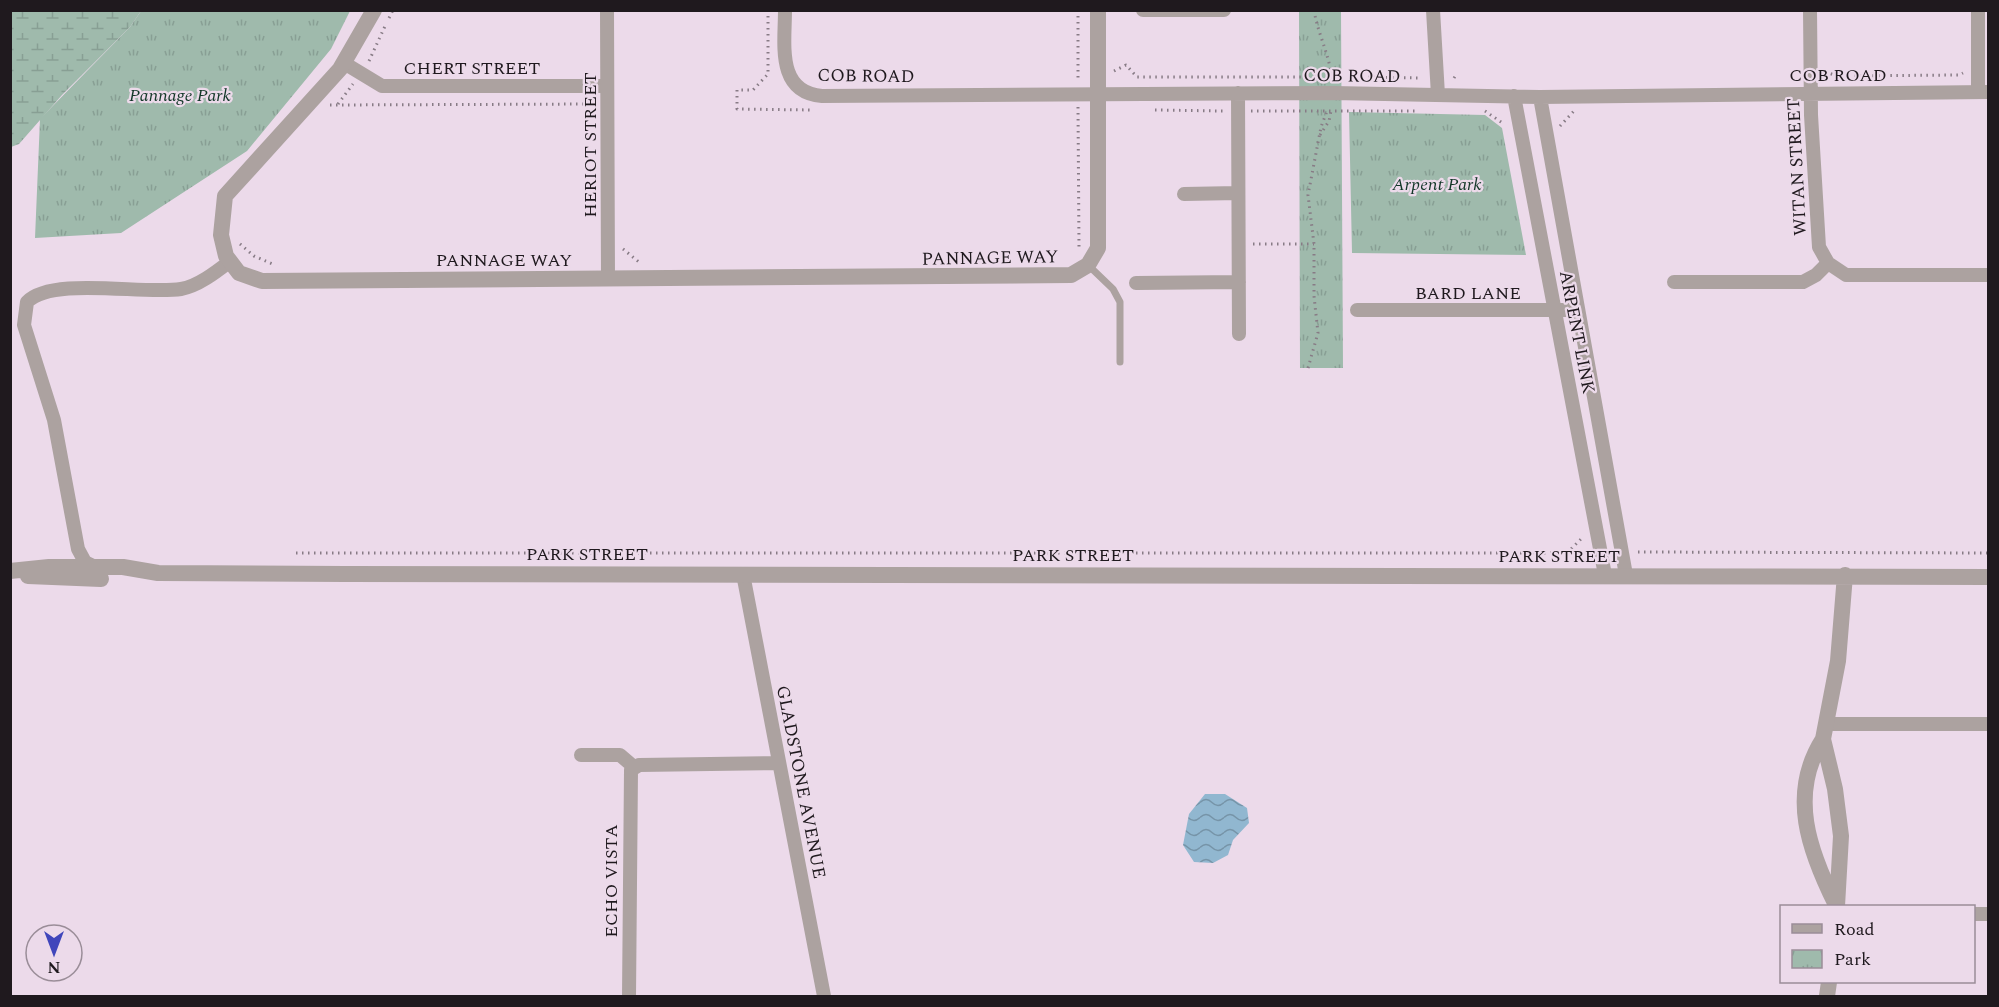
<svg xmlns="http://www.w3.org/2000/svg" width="1999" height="1007" viewBox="0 0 1999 1007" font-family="Spectral,serif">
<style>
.wetland{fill:url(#wetland-marsh)}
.park{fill:url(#park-tufts)}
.water{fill:url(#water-waves)}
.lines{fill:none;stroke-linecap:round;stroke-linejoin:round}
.path{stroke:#877b85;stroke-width:3;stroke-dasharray:1.5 4.5;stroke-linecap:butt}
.service{stroke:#aca2a0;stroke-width:7}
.minor{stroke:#aca2a0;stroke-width:14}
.tertiary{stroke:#aca2a0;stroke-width:16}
.labels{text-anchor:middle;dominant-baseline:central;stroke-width:4.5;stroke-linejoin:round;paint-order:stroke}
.street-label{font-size:18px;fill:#1f191e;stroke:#ecdaea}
.park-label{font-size:18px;font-style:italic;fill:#123728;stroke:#ecdaea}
</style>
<defs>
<pattern id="wetland-marsh" width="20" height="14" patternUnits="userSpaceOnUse" patternTransform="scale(1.5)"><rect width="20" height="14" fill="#9fbaac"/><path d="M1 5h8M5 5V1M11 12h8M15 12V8" fill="none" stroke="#889f94"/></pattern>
<pattern id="park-tufts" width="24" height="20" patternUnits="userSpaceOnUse" patternTransform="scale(1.5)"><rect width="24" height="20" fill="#9fbaac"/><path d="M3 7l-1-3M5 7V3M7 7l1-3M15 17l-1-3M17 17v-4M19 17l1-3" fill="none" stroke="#889f94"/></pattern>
<pattern id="water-waves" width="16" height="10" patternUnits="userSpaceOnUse" patternTransform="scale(1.5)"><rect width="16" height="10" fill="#91b7d0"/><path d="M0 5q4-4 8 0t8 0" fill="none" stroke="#7694a8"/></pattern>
</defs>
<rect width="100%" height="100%" fill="#ecdaea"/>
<path class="wetland" d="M11,11H141L130,27L62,95L19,144L11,147Z"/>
<path class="park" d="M141,11H350L331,49L247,151L121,233L35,238L40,119L130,27Z
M1299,11H1341L1343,368H1300Z
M1349,112L1485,115L1502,128L1526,255L1352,253Z"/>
<path class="water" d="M1205,794H1225L1247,808L1249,823L1233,840L1228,855L1213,863L1194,862L1183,845L1189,814Z"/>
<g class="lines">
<path class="path" d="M768,10V74L753,90H737V109L812,110
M1078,10V82
M1314,10C1318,35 1330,55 1332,81
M389,18L393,10
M369,61L386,24
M1114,71L1126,65L1137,77H1307
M1825,72L1838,76L1959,75L1963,73
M1362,77L1420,78
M1454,78L1456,75
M338,104L353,84
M330,105L593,104
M1078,107L1079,247
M1155,110L1223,111
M1251,111H1418
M1485,111L1504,124
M1560,126L1574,111
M1320,135L1329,121L1331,111
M240,244L254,256L275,265
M1253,244H1314
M623,249L639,262
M1308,368L1318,333L1314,296V244L1308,195L1321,127L1327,111
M1638,552L1988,553
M296,553H1588
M1567,553L1583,537"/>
<path class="service" d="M1088,265L1113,289L1120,302V362"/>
<path class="minor" d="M607,10L608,279
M785,10C785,44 776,92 822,96L1333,93L1540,97L1988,92
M1143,10H1224
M1433,10L1438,95
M1810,10L1811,115L1819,247L1828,263L1846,275H1988
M1978,10V92
M344,63L382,86H607
M1238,93L1239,334
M1514,96L1605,575
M1540,97L1626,575
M1184,194L1238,193
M1674,282H1803L1816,275L1828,263
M1136,283L1239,282
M1357,310H1578
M95,567L85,562L78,549L54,420L24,325L27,302C52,276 144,295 181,289C198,286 216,272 229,262
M743,574L824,996
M1826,724H1988
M581,755H620L634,767
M1974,914H1988
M629,996L631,770L639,765L779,763"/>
<path class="tertiary" d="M374,10L340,69L225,196L221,235L226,256L239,273L262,281L1071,275L1088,265L1098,248V10
M10,571L49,567H123L158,573L345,574L1988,577
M28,576L101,579
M1823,739C1788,794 1809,851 1836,905
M1837,906L1841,836L1835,789L1823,739L1838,661L1845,575
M1827,996L1829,982"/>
</g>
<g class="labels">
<g class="street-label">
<text x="472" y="68">CHERT STREET</text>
<text x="1838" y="75">COB ROAD</text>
<text transform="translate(866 76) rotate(1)">COB ROAD</text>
<text transform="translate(1352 76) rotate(1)">COB ROAD</text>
<text transform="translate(590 145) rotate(-90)">HERIOT STREET</text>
<text transform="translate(1797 167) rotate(-93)">WITAN STREET</text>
<text transform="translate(990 258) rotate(-1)">PANNAGE WAY</text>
<text x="504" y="260">PANNAGE WAY</text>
<text x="1468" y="293">BARD LANE</text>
<text transform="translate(1577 332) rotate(79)">ARPENT LINK</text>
<text x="587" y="554">PARK STREET</text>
<text x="1073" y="555">PARK STREET</text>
<text x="1559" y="556">PARK STREET</text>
<text transform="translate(801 782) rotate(79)">GLADSTONE AVENUE</text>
<text transform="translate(611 881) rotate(-90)">ECHO VISTA</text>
</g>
<g class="park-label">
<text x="180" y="95">Pannage Park</text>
<text x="1437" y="184">Arpent Park</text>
</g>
</g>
<rect width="1999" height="1007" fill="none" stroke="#1f191e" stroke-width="24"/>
<rect x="1780" y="905" width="195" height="78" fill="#ecdaea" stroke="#9a8d98" stroke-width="1.5"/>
<rect x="1792" y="924" width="30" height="9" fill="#aca2a0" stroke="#9a8d98" stroke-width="1.5"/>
<text x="1834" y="935" font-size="18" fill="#1f191e">Road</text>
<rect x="1792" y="950" width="30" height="18" fill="url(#park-tufts)" stroke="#9a8d98" stroke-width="1.5"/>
<text x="1834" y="965" font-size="18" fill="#1f191e">Park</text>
<g transform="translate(54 953) rotate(180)"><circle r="28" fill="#ecdaea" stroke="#9a8d98" stroke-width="1.5"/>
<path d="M0-4.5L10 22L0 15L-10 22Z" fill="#4046bb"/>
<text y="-9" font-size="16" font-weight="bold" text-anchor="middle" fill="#1f191e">N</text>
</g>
</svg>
